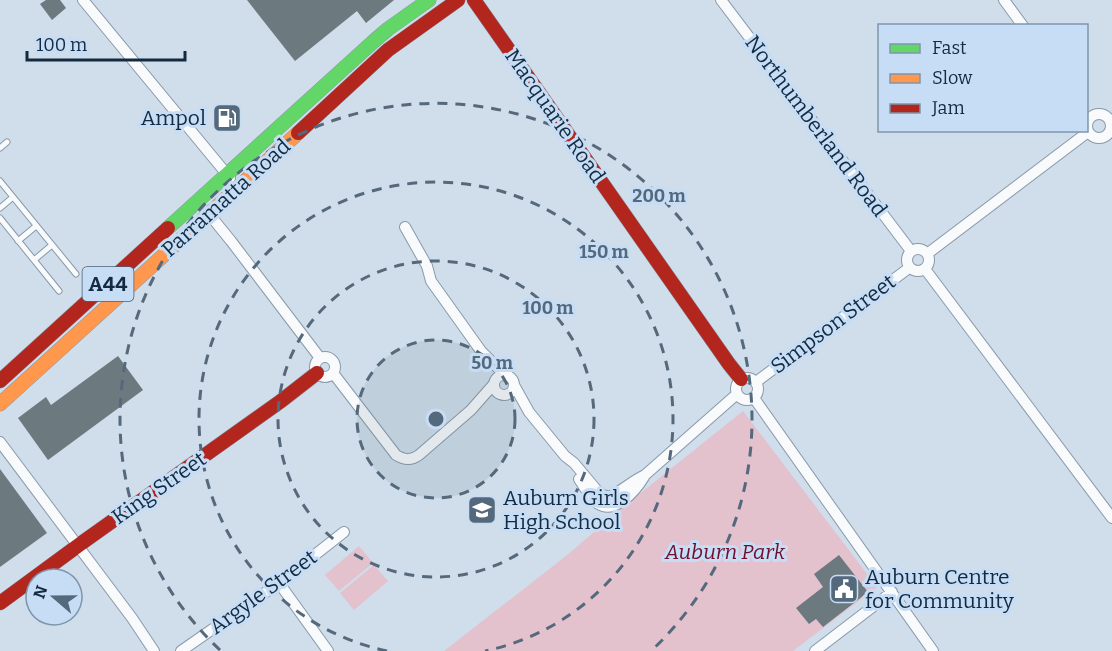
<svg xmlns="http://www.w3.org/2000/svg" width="1112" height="651" viewBox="0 0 1112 651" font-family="Bitter,serif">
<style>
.green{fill:#e3c1cd}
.building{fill:#6c797f}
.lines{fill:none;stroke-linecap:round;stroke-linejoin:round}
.lane-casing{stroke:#8899a9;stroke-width:7}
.street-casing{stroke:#8899a9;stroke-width:12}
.fast-casing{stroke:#8899a9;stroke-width:15}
.slow-casing{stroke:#8899a9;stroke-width:15}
.jam-casing{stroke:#8899a9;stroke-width:15}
.lane{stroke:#f8fafc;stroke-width:5}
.street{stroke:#f8fafc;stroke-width:10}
.fast{stroke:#63d668;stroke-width:14}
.slow{stroke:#ff974d;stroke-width:14}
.jam{stroke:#b3261e;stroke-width:14}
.ring{fill:none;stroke:#55697c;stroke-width:3;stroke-dasharray:10 8}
.labels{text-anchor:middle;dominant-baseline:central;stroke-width:6;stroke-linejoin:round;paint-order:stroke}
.shield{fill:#c6ddf5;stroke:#496077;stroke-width:1.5}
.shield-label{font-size:20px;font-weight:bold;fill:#132b41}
.street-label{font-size:21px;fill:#132b41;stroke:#c6ddf5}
.poi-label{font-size:21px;fill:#132b41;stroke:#c6ddf5;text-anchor:start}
.park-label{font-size:21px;font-style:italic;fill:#710e2e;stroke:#c6ddf5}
.centre{fill:#55697c;stroke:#c6ddf5;stroke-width:3}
.ring-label{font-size:18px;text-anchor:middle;font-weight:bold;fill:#55697c;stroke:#c6ddf5;stroke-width:6;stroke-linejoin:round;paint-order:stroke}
</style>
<rect width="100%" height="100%" fill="#d0ddea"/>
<path class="green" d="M743,411L877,587L793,651H444L566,556L622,508Z
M359,546L373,563L339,591L325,575Z
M374,565L388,581L354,610L340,593Z"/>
<path class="building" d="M46,0H60L66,8L52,20L40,4Z
M247,0H394L366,23L357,11L295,61Z
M118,356L143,390L48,460L18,418L46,397L51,405Z
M0,469L47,533L0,567Z
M839,555L868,592L823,627L816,619L809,624L796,608L823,587L814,574Z"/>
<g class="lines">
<g class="lane-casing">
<path id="lane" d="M0,148L7,142
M0,181L76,274
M0,208L13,197
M0,218L59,291
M18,241L36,226
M34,260L52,245"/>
</g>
<g class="street-casing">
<path id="street" d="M83,0L230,178
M721,0L911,251
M1004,0L1023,26
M1087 126a12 12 0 1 1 24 0a12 12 0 1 1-24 0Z
M209,214L231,241L320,358
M405,227L427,266L431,281L481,351L506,376
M907 260a11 11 0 1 1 22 0a11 11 0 1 1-22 0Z
M927,254L1088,132
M925,269L1112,518
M315 367a10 10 0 1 1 20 0a10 10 0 1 1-20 0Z
M333,373L396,455C404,460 411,461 419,455L471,410L493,385
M494 385a10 10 0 1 1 20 0a10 10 0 1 1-20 0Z
M736 389a11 11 0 1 1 22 0a11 11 0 1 1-22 0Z
M756,382L909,268
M514,385L529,412L565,456L574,463L600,494L609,497C622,491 632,481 645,475L737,394
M754,398L933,651
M0,442L132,618L154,651
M579,479C584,487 590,497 597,503C615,516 636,490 644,477
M279,583L328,651
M181,651L279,583L344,532
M815,651L892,592"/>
</g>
<g class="fast-casing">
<path id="fast" d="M168,228L374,41L388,29L429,0"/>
</g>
<g class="slow-casing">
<path id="slow" d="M0,404L298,133"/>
</g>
<g class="jam-casing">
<path id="jam" d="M474,0L729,364L741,379
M298,133L388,50L458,0
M0,381L168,228
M0,603L83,542L281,401L317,373"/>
</g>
<use href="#lane" class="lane"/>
<use href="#street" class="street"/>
<use href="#fast" class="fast"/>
<use href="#slow" class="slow"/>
<use href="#jam" class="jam"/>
</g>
<circle cx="436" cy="419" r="79" fill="#55697c" fill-opacity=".12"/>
<g class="ring">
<circle cx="436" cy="419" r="79"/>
<circle cx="436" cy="419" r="158"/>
<path d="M387 651A237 237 0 1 1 485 651"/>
<path d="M220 650A316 316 0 1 1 652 650"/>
</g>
<defs>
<g id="fuel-square" transform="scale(1.5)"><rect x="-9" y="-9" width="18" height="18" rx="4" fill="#55697c" stroke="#c6ddf5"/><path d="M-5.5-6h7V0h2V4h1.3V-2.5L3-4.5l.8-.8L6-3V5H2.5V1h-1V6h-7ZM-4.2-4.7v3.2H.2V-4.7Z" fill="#fff"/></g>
<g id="school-square" transform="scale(1.5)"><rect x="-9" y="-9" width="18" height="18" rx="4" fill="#55697c" stroke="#c6ddf5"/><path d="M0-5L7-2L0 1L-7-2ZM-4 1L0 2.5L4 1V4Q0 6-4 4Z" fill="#fff"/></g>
<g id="civic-square" transform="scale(1.5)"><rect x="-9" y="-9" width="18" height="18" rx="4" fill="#55697c" stroke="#c6ddf5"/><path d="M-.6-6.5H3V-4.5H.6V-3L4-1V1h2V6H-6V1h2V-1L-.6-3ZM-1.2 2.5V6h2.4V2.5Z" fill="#fff"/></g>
</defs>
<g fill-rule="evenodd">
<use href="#fuel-square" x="227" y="118"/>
<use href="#school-square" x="482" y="510"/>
<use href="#civic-square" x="844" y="589"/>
</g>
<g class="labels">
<rect class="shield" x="82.5" y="267" width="51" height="34" rx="4.5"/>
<g class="shield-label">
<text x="108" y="284">A44</text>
</g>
<g class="street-label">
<text transform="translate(555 116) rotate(55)">Macquarie Road</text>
<text transform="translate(816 126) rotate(53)">Northumberland Road</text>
<text transform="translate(226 198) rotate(-42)">Parramatta Road</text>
<text transform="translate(833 324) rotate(-37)">Simpson Street</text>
<text transform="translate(159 488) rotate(-35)">King Street</text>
<text transform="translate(263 592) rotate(-36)">Argyle Street</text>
</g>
<g class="poi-label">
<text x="206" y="118" text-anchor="end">Ampol</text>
<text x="503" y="498">Auburn Girls<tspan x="503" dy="24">High School</tspan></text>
<text x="865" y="577">Auburn Centre<tspan x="865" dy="24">for Community</tspan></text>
</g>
<g class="park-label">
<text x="725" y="552">Auburn Park</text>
</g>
</g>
<circle cx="436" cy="419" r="9" class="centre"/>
<g class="ring-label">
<text x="659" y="202">200 m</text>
<text x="604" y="258">150 m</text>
<text x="548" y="314">100 m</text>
<text x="492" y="369">50 m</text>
</g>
<rect x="878" y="24" width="210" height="108" fill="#c6ddf5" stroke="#7e96ad" stroke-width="1.5"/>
<rect x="890" y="44" width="30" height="9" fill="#63d668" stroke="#7e96ad" stroke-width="1.5"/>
<text x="932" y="54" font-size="18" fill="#132b41">Fast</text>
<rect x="890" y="74" width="30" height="9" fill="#ff974d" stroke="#7e96ad" stroke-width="1.5"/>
<text x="932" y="84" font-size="18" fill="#132b41">Slow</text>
<rect x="890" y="104" width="30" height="9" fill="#b3261e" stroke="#7e96ad" stroke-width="1.5"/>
<text x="932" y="114" font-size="18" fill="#132b41">Jam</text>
<g transform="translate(54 597) rotate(290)"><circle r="28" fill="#c6ddf5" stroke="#7e96ad" stroke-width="1.5"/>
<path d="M0-4.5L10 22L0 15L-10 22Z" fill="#55697c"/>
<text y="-9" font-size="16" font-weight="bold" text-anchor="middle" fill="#132b41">N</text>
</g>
<path d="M27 51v9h158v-9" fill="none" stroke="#132b41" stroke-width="3"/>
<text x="36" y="51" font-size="18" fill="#132b41" stroke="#c6ddf5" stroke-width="4.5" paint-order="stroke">100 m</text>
</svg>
